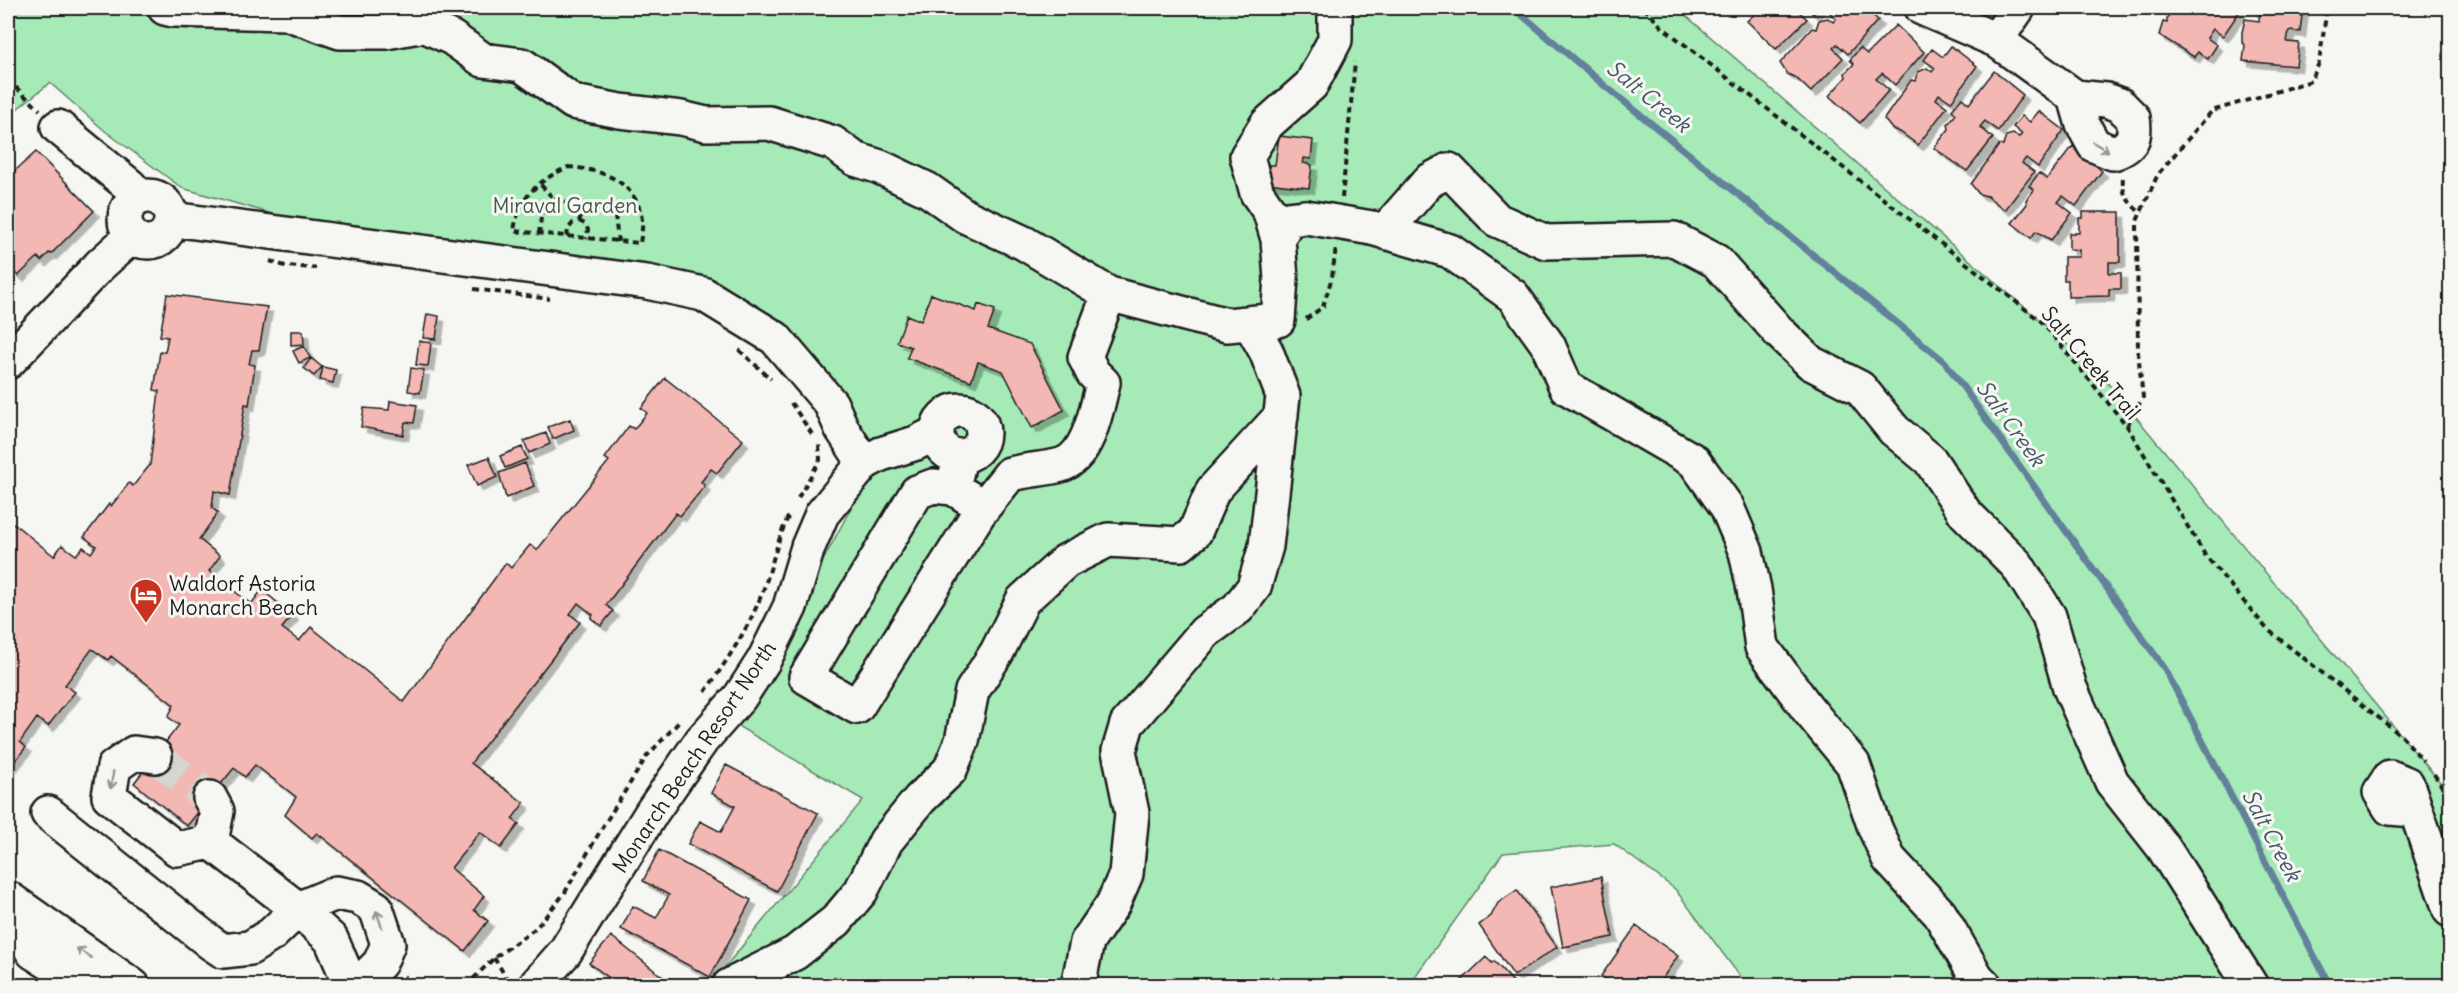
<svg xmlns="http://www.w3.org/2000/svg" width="2458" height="993" viewBox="0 0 2458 993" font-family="Delius,sans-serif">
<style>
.green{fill:#a6ebb7;stroke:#61846a;stroke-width:1.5}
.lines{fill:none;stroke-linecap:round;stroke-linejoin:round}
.stream{stroke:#64819b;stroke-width:7}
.building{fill:#f3b8b4;stroke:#1c1c1c;stroke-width:1.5;filter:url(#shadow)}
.minor-tunnel{stroke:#d5d5d2;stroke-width:33;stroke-dasharray:33 16;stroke-linecap:butt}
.minor-casing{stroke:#1c1c1c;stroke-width:38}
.path{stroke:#1c1c1c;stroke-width:4;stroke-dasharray:6 4.5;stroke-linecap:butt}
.minor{stroke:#f6f6f2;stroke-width:33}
.minor-bridge-casing{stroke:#1c1c1c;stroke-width:38;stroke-linecap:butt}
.minor-bridge{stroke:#f6f6f2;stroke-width:33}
.oneway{stroke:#949492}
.labels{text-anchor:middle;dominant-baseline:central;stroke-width:6;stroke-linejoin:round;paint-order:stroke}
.park-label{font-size:21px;fill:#455a4a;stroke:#f6f6f2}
.street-label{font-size:21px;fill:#1c1c1c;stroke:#f6f6f2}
.poi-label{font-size:21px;fill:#1c1c1c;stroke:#f6f6f2;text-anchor:start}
.water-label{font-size:22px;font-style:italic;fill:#465766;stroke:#f6f6f2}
</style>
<defs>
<filter id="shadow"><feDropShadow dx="5.5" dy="5.5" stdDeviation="0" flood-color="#0004"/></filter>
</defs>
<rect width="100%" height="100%" fill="#f6f6f2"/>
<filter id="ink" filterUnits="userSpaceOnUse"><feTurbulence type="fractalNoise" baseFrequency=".0167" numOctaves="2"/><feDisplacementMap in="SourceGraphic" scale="12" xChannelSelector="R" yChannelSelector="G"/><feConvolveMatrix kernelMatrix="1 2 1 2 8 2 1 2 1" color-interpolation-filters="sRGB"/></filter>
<g filter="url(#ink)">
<path class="green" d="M8,8H1677L2096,369L2450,794V985H1743L1742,979L1675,889L1614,844L1503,853L1409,985H710L863,800L736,725L871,470L767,317L637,285L443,267L266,212L182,188L105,131L50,83L8,116Z"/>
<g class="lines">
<path class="stream" d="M1514,8L1605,86L1945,362L2165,669L2330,986"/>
</g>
<path class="building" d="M1761,8H1795L1807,19L1776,49L1747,21Z
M1807,8H1820L1813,14Z
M1829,8H1865L1878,20L1848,54L1837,44L1833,48L1843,58L1811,92L1795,77L1787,74L1780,63L1812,28L1816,29L1819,20L1828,18L1833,22L1836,19L1827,10Z
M2172,8H2242L2223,36L2213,29L2207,38L2217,45L2208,59L2198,52L2194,57L2159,35L2163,22L2167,23V18Z
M2252,8H2303L2300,32L2289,31L2287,42L2299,43L2296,66L2243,61L2245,45L2242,42V32L2245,19L2259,21L2260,12L2252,11Z
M1896,25L1924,52L1895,85L1882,73L1876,79L1889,90L1860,123L1829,96L1846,77L1845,73L1854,64L1850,60L1860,48L1867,54Z
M1951,46L1977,66L1951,102L1939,94L1936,99L1947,107L1918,145L1900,132L1892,129L1884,119L1911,80L1916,81L1918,72L1927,68L1932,72L1935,68L1924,60L1932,49L1943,57Z
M1994,71L2023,95L1998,131L1985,121L1980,127L1993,138L1967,171L1934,148L1949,129L1948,124L1956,114L1952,110L1962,98L1969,104Z
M2039,111L2064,130L2038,167L2026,158L2022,163L2034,172L2005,210L1987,196L1979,194L1971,184L1999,145L2003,146L2006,136L2013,134L2019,137L2022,134L2013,127L2022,116L2030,122Z
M1279,136L1313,140L1311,159L1304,158L1303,163L1312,165L1309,188L1267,183L1269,165H1275Z
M2073,146L2102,171L2076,206L2063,196L2058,202L2072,213L2051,240L2036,231L2031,238L2012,223L2027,204L2026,200L2034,190L2029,186L2039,173L2047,179Z
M36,152L94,211L51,254L49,253L41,261L38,257L18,276L8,266V177Z
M2083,212H2120V262H2109V273H2121V289H2109V296L2068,297V280H2064V257H2079V250L2069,249V233H2079V218H2083Z
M167,294L267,307L259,350H252L249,364L255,365L249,405L245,404L230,495L214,491L212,508L218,513L199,539L220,556L209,571L251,604L262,590L293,615L282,628L299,641L311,627L404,702L506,563L511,568L530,545L537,550L609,461L605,458L629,426L634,429L647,413L641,408L665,378L743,440L717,473L711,469L701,482L705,486L680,516L676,513L606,605L613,611L601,626L591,618L593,615L578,603L570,614L580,622L471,763L524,803L512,819L519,824L501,848L480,832L451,868L484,896L474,910L488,921L465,951L317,833L312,838L285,815L296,797L255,765L245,777L234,768L187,826L134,783L179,725L168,717L174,705L111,656L108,660L92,649L65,685L75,692L48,726L37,718L20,742L26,747L8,770V519L54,556L62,545L76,555L83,547L91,553L96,546L84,537L109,504L111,506L129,483L133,486L150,465L159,391L154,390L160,352H165L168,337L160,336Z
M931,294L976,311L978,304L995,310L988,329L1030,344L1064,410L1032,428L1003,371L978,362L971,381L907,358L911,347L897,342L907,315L921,321Z
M427,314L439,316L436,339L423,338Z
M291,331H303L304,344L291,345Z
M419,341L431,343L428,366L416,365Z
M304,346L310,358L299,363L293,351Z
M311,358L322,367L314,376L304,368Z
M323,367L336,370L333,383L320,380Z
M411,368L424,370L420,393L408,391Z
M390,401L417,405L414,423L405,422L403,435L361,427L364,408L389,410Z
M570,419L574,430L553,439L548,427Z
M546,433L550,444L529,453L524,441Z
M522,447L527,459L505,468L500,456Z
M489,457L497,477L477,486L468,465Z
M525,463L534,486L506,498L499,473Z
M726,765L818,813L777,891L688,844L700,821L721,832L735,806L711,793Z
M659,850L751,900L710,977L621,929L633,906L656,918L669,895L643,881Z
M1601,877L1613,937L1563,947L1551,887Z
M1517,890L1557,947L1514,976L1479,925L1491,916L1498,903Z
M1636,926L1678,956L1657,986H1614L1601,976Z
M611,936L674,986H608L612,980L589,963Z
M1486,957L1492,963L1494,961L1517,986H1456Z"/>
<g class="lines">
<path class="minor-tunnel" d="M155,756L210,798"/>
<g class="minor-casing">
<path id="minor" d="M165,8L173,10L286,13L340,32H386L424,25L452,38L483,60L522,65L573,102L620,111L681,118L706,124L769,123L833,143L855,159L880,167L928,190L965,216L1024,243L1109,294L1227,325L1278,320L1281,279L1278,239L1288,219L1306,217
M1922,8L1996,40L2075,97L2106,100L2120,105L2133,118C2136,138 2133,146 2113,153L2094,145L2083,125L2075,97
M1996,40L2018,8
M58,127L130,186L140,197
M125 219a23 23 0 1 1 46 0a23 23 0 1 1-46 0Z
M172,219L647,282L703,294L775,338L831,404L842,429L864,463
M1372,228L1450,251L1513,296L1548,345L1566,387L1694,461L1727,507L1746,552L1754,589L1762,647L1807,708L1853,764L1875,828L1889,859L1940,914L1977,978L1985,986
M1387,233L1392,223L1429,181L1449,170L1497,220L1546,242L1674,239L1716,261L1780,333L1811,363L1860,388L1894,430L1930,460L1965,513L2017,565L2049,616L2070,688L2112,782L2163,847L2251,986
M1278,239L1270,212L1257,193L1247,156L1267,124L1311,85L1335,40V8
M8,362L100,265L132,236
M937 433a23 23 0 1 1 46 0a23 23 0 1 1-46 0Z
M953,488L933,486L917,492L806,677L857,707L979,513L974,501L953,488L960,457
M979,513L1010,474C1026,470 1046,469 1061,465C1089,457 1097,407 1103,383L1093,373L1085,357L1109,294
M155,756L134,753L114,767L109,796L177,849L211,842L298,909L331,939L346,974L344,986
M210,798L217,811L211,842
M2414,810L2390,808L2380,792L2390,777L2407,784L2450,910
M48,813L211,943L223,951L250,948L272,934L298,909L336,893L358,897L376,908L388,944L380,963L357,986
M8,898L133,986
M9,899L24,938L33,952L86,986
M535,986L565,952L652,812L702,740L740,697L764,660L790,607L808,547L822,514L864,463L881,454L916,443L936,433
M729,986L795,953L836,921L861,891L886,841L920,799L950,770L962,741L972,691L997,652L1023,600L1066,561L1108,540L1181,544L1195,532L1213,490L1281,416
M1078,986L1087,942L1113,904L1126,874L1132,813L1119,751L1127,724L1205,632L1238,608L1254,587L1266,546L1283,396L1266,351L1250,323"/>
</g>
<path class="path" d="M1644,8L1662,27L2042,322L2127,426L2205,555L2267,629L2403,737L2423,761
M8,80L40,110
M568,167C601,169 637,181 642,220C643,227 641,236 640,243L514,231C519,196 538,181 568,167Z
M2123,178C2121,194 2129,203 2141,213
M1342,198L1355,62
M554,199L584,208L604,209L615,215
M579,221L585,224L588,230L586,239
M539,234L541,218L554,199L539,183
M567,237L568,229L573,223L579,221L584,208
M618,242L615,215L636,204
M270,261L285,266L316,268
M474,289L550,299
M1306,319L1323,307L1332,277L1336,247
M739,350L771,379
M791,403L812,434
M2127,426L2143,397L2138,353L2137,221L2158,174L2212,111L2311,81L2319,63L2327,8
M798,498L820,460L819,445
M705,692C726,662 748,629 761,596C772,568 777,539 790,513
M2434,774L2450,799
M494,958L508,980
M404,986L407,978L404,976
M466,986L494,958L536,928L564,894L602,828L647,756L679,722"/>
<use href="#minor" class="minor"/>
<g class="minor-bridge-casing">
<path id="minor-bridge" d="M1306,217L1372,228"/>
</g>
<use href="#minor-bridge" class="minor-bridge"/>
</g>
<defs><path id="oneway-shaft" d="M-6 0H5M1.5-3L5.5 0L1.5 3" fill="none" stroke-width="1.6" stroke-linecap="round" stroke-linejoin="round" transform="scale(1.5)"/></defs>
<g class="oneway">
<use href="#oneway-shaft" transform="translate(2101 147) rotate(30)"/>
<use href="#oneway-shaft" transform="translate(112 780) rotate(99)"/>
<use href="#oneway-shaft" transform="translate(379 919) rotate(-108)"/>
<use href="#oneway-shaft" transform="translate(84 953) rotate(-146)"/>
</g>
</g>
<defs>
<g id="hotel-pin" transform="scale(1.725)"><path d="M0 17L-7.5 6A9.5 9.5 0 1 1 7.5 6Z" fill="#c8321e" stroke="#f6f6f2"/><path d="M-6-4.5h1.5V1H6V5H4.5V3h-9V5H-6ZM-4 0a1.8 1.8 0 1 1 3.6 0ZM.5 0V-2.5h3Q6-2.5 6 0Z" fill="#fff"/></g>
</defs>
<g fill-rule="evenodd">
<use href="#hotel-pin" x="146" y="595"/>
</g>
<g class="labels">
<g class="park-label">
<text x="565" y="205">Miraval Garden</text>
</g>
<g class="street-label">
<text transform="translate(2091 363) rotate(50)">Salt Creek Trail</text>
<text transform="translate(694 757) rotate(-56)">Monarch Beach Resort North</text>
</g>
<g class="poi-label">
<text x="169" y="583">Waldorf Astoria<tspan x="169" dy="24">Monarch Beach</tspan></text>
</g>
<g class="water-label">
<text transform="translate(1649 96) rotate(39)">Salt Creek</text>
<text transform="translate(2011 423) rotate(54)">Salt Creek</text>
<text transform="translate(2272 835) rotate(62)">Salt Creek</text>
</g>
</g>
<rect width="2458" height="993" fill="none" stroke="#f6f6f2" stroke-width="30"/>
<rect x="15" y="15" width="2428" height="963" fill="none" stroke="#1c1c1c" stroke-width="2" filter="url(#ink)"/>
</svg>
